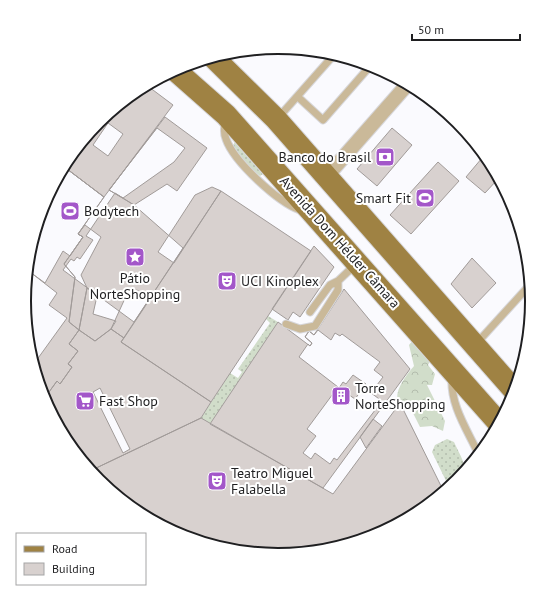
<svg xmlns="http://www.w3.org/2000/svg" width="556" height="601" viewBox="0 0 556 601" font-family="'PT Sans',sans-serif">
<style>
.grass{fill:url(#grass-dots)}
.forest{fill:url(#forest-crowns)}
.building{fill:#d8d1cf;stroke:#a19b99;fill-rule:evenodd}
.lines{fill:none;stroke-linecap:round;stroke-linejoin:round}
.lane-casing{stroke:#d7d7db;stroke-width:9}
.street-casing{stroke:#d7d7db;stroke-width:16}
.primary-casing{stroke:#d7d7db;stroke-width:24}
.lane{stroke:#cab999;stroke-width:7}
.street{stroke:#cab999;stroke-width:14}
.primary{stroke:#9f8243;stroke-width:22}
.labels{text-anchor:middle;dominant-baseline:central;stroke-width:4;stroke-linejoin:round;paint-order:stroke}
.poi-label{font-size:14px;fill:#1f1f21;stroke:#fff;text-anchor:start}
.street-label{font-size:14px;fill:#1f1f21;stroke:#fff}
.rim{fill:none;stroke:#1f1f21;stroke-width:2}
</style>
<defs>
<pattern id="grass-dots" width="8" height="8" patternUnits="userSpaceOnUse"><rect width="8" height="8" fill="#d1ddca"/><path d="M2 2h.1M6 6h.1" fill="none" stroke="#b3bdad" stroke-width="1.8" stroke-linecap="round"/></pattern>
<pattern id="forest-crowns" width="20" height="18" patternUnits="userSpaceOnUse"><rect width="20" height="18" fill="#d1ddca"/><path d="M2 6a3 3 0 1 1 6 0M12 15a3 3 0 1 1 6 0" fill="none" stroke="#b3bdad"/></pattern>
</defs>
<rect width="100%" height="100%" fill="#fafafe"/>
<path class="grass" d="M235,142L263,174L260,176L245,164L233,145Z
M268,316L278,322L210,424L201,418L230,373L238,378L242,372L238,369L270,323L266,319Z
M447,439L454,442C464,464 473,471 447,483L432,452L435,445Z"/>
<path class="forest" d="M413,340L435,352L428,365L435,374L432,385H427L445,421L443,431L432,426L420,427L409,405C384,404 406,375 414,366L409,345Z"/>
<path class="building" d="M149,87L173,105L104,197L67,169L99,121Z
M165,117L207,148L177,191L167,184L134,205L109,190Z
M108,123L123,134L108,156L93,145Z
M157,128L185,148L174,162L123,198L109,190Z
M392,128L412,145L377,186L357,169Z
M482,158L497,180L485,193L466,177Z
M438,162L459,181L411,234L390,215Z
M67,169L104,197L78,234L83,237L64,264L75,277L69,322L79,330L69,344L78,351L68,364L72,367L60,384L57,381L49,392L41,386L36,361L67,318L49,305L57,293L30,272L43,203Z
M67,169L104,197L78,234L83,237L70,256L63,251L45,283L30,272L43,203Z
M212,187L221,191L174,263L158,252L195,195Z
M221,191L311,251L211,402L121,342Z
M115,193L134,205L183,248L134,322L63,270L71,259L74,261L77,257L80,259L93,240L86,236Z
M85,225L101,237L81,275L87,288L79,330L69,322L75,277L64,264L83,237L78,234Z
M314,246L334,267L300,317L293,312L288,320L272,309Z
M472,258L496,283L472,308L451,284Z
M87,288L97,296L93,314L116,321L111,329L95,341L79,330Z
M344,289L410,369L323,488L210,424L278,322L310,346L312,343L305,337L309,331L314,335Z
M137,290L150,299L124,338L111,329L127,294Z
M111,329L124,338L121,342L211,402L201,418L92,470L43,397L41,386L49,392L57,381L60,384L72,367L68,364L78,351L69,344L79,330L95,341ZM100,388L130,449L123,453L93,392Z
M318,330L331,340L335,333L340,336L342,334L380,362L374,370L383,377L371,393L382,401L337,460L334,458L330,464L315,453L311,459L303,453L316,436L307,429L338,387L299,357L308,344L310,346L312,343L305,337L309,331L314,335ZM353,375L366,384L355,399L339,388L343,382L346,384Z
M400,403L443,490L375,535L278,554L181,535L98,480L92,470L201,418L333,494Z
M373,419L382,426L366,448L360,437Z"/>
<g class="lines">
<g class="lane-casing">
<path id="lane" d="M298,97L323,120L371,65
M278,118L332,57
M225,121C225,127 223,133 226,139C234,162 278,202 300,210
M310,312L330,285L338,281L356,264
M286,324L300,329L315,326L338,290V281
M476,344L527,288
M452,377C450,404 466,428 477,451"/>
</g>
<g class="street-casing">
<path id="street" d="M327,176L406,86"/>
</g>
<g class="primary-casing">
<path id="primary" d="M215,59L276,119L514,390
M175,70L226,115L497,421"/>
</g>
<use href="#lane" class="lane"/>
<use href="#street" class="street"/>
<use href="#primary" class="primary"/>
</g>
<defs>
<g id="bank-square" transform="scale(1)"><rect x="-9" y="-9" width="18" height="18" rx="4" fill="#a357c9" stroke="#fff"/><path d="M-6-4H6V4H-6ZM0-2.3a2.3 2.3 0 1 0 0 4.6a2.3 2.3 0 1 0 0-4.6Z" fill="#fff"/></g>
<g id="stadium-square" transform="scale(1)"><rect x="-9" y="-9" width="18" height="18" rx="4" fill="#a357c9" stroke="#fff"/><path d="M0-5a6.5 5 0 1 0 0 10a6.5 5 0 1 0 0-10ZM-3.5-1.8h7v3.6h-7Z" fill="#fff"/></g>
<g id="sight-square" transform="scale(1)"><rect x="-9" y="-9" width="18" height="18" rx="4" fill="#a357c9" stroke="#fff"/><path d="M0-6L1.8-2.2L6-1.7L2.9 1.2L3.7 5.4L0 3.3L-3.7 5.4L-2.9 1.2L-6-1.7L-1.8-2.2Z" fill="#fff"/></g>
<g id="theatre-square" transform="scale(1)"><rect x="-9" y="-9" width="18" height="18" rx="4" fill="#a357c9" stroke="#fff"/><path d="M-5-5.5Q0-4 5-5.5V0Q5 5 0 6Q-5 5-5 0ZM-3.3-2.5H-1v1.5H-3.3ZM1-2.5H3.3v1.5H1ZM-2.8 1Q0 5.5 2.8 1Z" fill="#fff"/></g>
<g id="building-square" transform="scale(1)"><rect x="-9" y="-9" width="18" height="18" rx="4" fill="#a357c9" stroke="#fff"/><path d="M-4-6H4V6H1V3H-1V6H-4ZM-2.5-4.3h1.7v1.8h-1.7ZM.8-4.3h1.7v1.8H.8ZM-2.5-1h1.7V.8h-1.7ZM.8-1h1.7V.8H.8Z" fill="#fff"/></g>
<g id="supermarket-square" transform="scale(1)"><rect x="-9" y="-9" width="18" height="18" rx="4" fill="#a357c9" stroke="#fff"/><path d="M-6-5.5h2.5l.6 2H6L4.5 2H-2.5L-4.4-4H-6ZM-1.5 3.2a1.3 1.3 0 1 0 .1 0ZM3 3.2a1.3 1.3 0 1 0 .1 0Z" fill="#fff"/></g>
</defs>
<g fill-rule="evenodd">
<use href="#bank-square" x="385" y="157"/>
<use href="#stadium-square" x="425" y="198"/>
<use href="#stadium-square" x="70" y="211"/>
<use href="#sight-square" x="135" y="257"/>
<use href="#theatre-square" x="227" y="281"/>
<use href="#building-square" x="341" y="396"/>
<use href="#supermarket-square" x="85" y="401"/>
<use href="#theatre-square" x="217" y="481"/>
</g>
<g class="labels">
<g class="poi-label">
<text x="371" y="157" text-anchor="end">Banco do Brasil</text>
<text x="411" y="198" text-anchor="end">Smart Fit</text>
<text x="84" y="211">Bodytech</text>
<text x="135" y="278" text-anchor="middle">Pátio<tspan x="135" dy="16">NorteShopping</tspan></text>
<text x="241" y="281">UCI Kinoplex</text>
<text x="355" y="388">Torre<tspan x="355" dy="16">NorteShopping</tspan></text>
<text x="99" y="401">Fast Shop</text>
<text x="231" y="473">Teatro Miguel<tspan x="231" dy="16">Falabella</tspan></text>
</g>
<g class="street-label">
<text transform="translate(340 242) rotate(48)">Avenida Dom Hélder Câmara</text>
</g>
</g>
<path d="M0 0H556V601H0ZM31 301a247 247 0 1 1 494 0a247 247 0 1 1-494 0Z" fill="#fff" fill-rule="evenodd"/>
<path class="rim" d="M31 301a247 247 0 1 1 494 0a247 247 0 1 1-494 0Z"/>
<rect x="16" y="533" width="130" height="52" fill="#ffffff" stroke="#a5a5a6"/>
<rect x="24" y="546" width="20" height="6" fill="#9f8243" stroke="#a5a5a6"/>
<text x="52" y="553" font-size="12" fill="#1f1f21">Road</text>
<rect x="24" y="563" width="20" height="12" fill="#d8d1cf" stroke="#a5a5a6"/>
<text x="52" y="573" font-size="12" fill="#1f1f21">Building</text>
<path d="M412 34v6h108v-6" fill="none" stroke="#1f1f21" stroke-width="2"/>
<text x="418" y="34" font-size="12" fill="#1f1f21" stroke="#ffffff" stroke-width="3" paint-order="stroke">50 m</text>
</svg>
